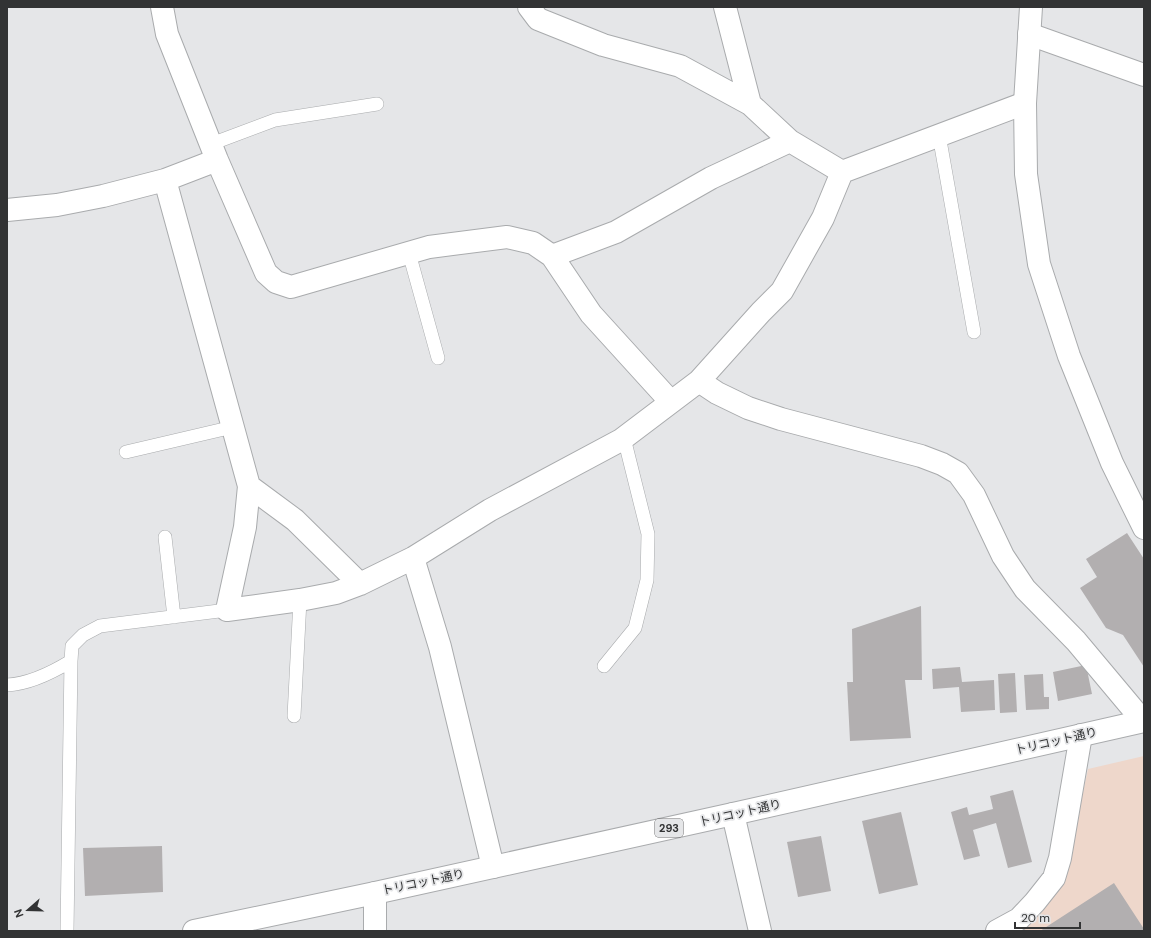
<svg xmlns="http://www.w3.org/2000/svg" width="1151" height="938" viewBox="0 0 1151 938" font-family="'DM Sans','Noto Sans JP',sans-serif">
<style>
.commercial{fill:#eed7cb}
.building{fill:#b2afb0}
.lines{fill:none;stroke-linecap:round;stroke-linejoin:round}
.lane-casing{stroke:#a9abad;stroke-width:14}
.street-casing{stroke:#a9abad;stroke-width:24}
.secondary-casing{stroke:#a9abad;stroke-width:24}
.highway-casing{stroke:#a9abad;stroke-width:24}
.lane{stroke:#fff;stroke-width:13}
.street{stroke:#fff;stroke-width:22}
.secondary{stroke:#fff;stroke-width:22}
.highway{stroke:#fff;stroke-width:22}
.labels{text-anchor:middle;dominant-baseline:central;stroke-width:3.5;stroke-linejoin:round;paint-order:stroke}
.shield{fill:#e5e6e8;stroke:#68696a;stroke-width:1}
.shield-label{font-size:11px;font-weight:bold;fill:#323334}
.street-label{font-size:12px;fill:#323334;stroke:#e5e6e8}
</style>
<rect width="100%" height="100%" fill="#e5e6e8"/>
<path class="commercial" d="M1144,756V931H1017L1041,913L1057,889L1068,861L1088,769Z"/>
<path class="building" d="M1127,533L1144,559V667L1123,635L1106,628L1080,588L1097,577L1086,559Z
M921,606L922,680H905L911,738L850,741L847,682H853L852,629Z
M1086,665L1092,694L1058,701L1053,672Z
M960,667L962,682L994,680L995,710L961,712L959,687L933,689L932,669Z
M1015,673L1017,712L1000,713L998,674Z
M1043,674L1044,697H1049V709L1026,710L1024,675Z
M1013,790L1032,862L1008,868L996,823L973,830L980,856L964,860L951,812L967,807L969,815L993,809L990,796Z
M901,812L918,885L879,894L862,821Z
M821,836L831,891L798,897L787,842Z
M162,846L163,892L85,896L83,848Z
M1114,883L1144,929V931H1040Z"/>
<g class="lines">
<g class="lane-casing">
<path id="lane" d="M939,135L974,332
M211,144L275,120L377,104
M409,253L438,358
M126,452L233,427
M165,537L174,617
M604,666L635,628L647,580L648,534L624,438
M7,685C28,684 53,672 71,661L72,646L83,635L100,626L227,610
M294,716L300,600
M67,931L71,661"/>
</g>
<g class="street-casing">
<path id="street" d="M162,7L167,34L217,160L266,273L276,282L291,287L429,247L507,237L533,243L552,256L591,314L671,402
M529,7L538,19L603,45L680,66L750,104L790,141L842,172L1025,103
M725,7L750,104
M1029,34L1144,75
M165,180L249,486L245,527L227,610L300,600L336,593L360,584L413,558L490,510L621,440L699,381L761,312L782,291L823,218L842,172
M7,210L57,205L103,196L165,180L217,160
M552,256L616,232L711,178L790,141
M699,381L717,393L748,408L781,419L921,456L942,464L958,473L974,495L1003,556L1025,589L1076,641L1143,721
M249,486L295,520L360,584
M413,558L440,647L493,867
M733,814L760,931
M997,931L1019,919L1035,902L1054,878L1060,858L1081,735"/>
</g>
<g class="secondary-casing">
<path id="secondary" d="M1031,7L1025,103L1026,174L1039,264L1069,356L1112,463L1144,528
M375,893V931"/>
</g>
<g class="highway-casing">
<path id="highway" d="M194,931L375,893L733,814L1144,721"/>
</g>
<use href="#lane" class="lane"/>
<use href="#street" class="street"/>
<use href="#secondary" class="secondary"/>
<use href="#highway" class="highway"/>
</g>
<g class="labels">
<rect class="shield" x="655" y="819" width="28" height="18" rx="3"/>
<g class="shield-label">
<text x="669" y="828">293</text>
</g>
<g class="street-label">
<text transform="translate(1056 741) rotate(-13)">トリコット通り</text>
<text transform="translate(740 813) rotate(-13)">トリコット通り</text>
<text transform="translate(423 882) rotate(-12)">トリコット通り</text>
</g>
</g>
<rect width="1151" height="938" fill="none" stroke="#323334" stroke-width="16"/>
<g transform="translate(28 910) rotate(250)" stroke="#e5e6e8" stroke-width="3" paint-order="stroke">
<path d="M0-3L7 15L0 10L-7 15Z" fill="#323334"/>
<text y="-6" font-size="11" font-weight="bold" text-anchor="middle" fill="#323334">N</text>
</g>
<path d="M1015 922v6h65v-6" fill="none" stroke="#323334" stroke-width="2"/>
<text x="1021" y="922" font-size="12" fill="#323334" stroke="#e5e6e8" stroke-width="3" paint-order="stroke">20 m</text>
</svg>
